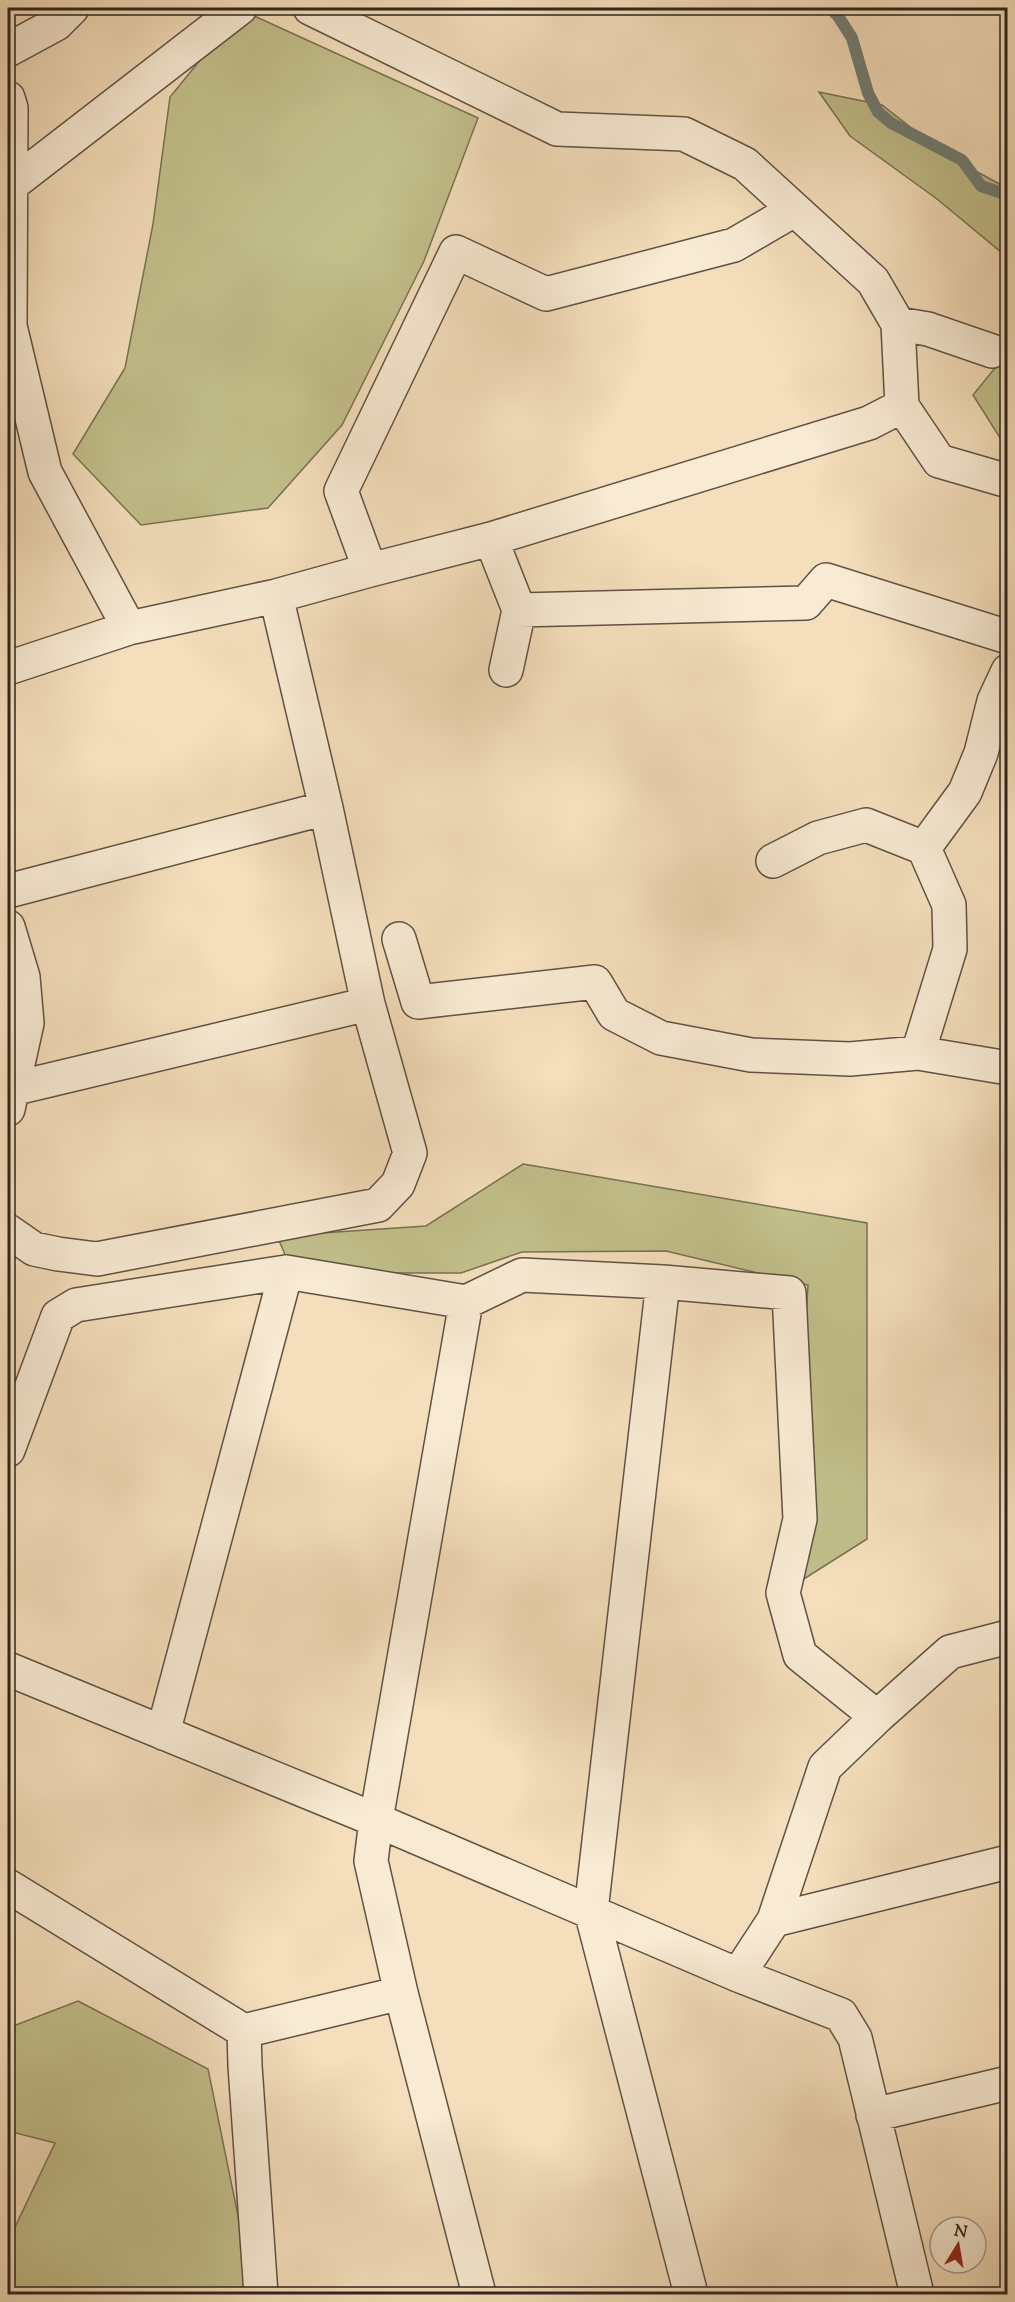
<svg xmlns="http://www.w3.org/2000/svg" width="1015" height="2302" viewBox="0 0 1015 2302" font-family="'Sorts Mill Goudy',serif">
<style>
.green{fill:#c2bf8b;stroke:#787254;stroke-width:1.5}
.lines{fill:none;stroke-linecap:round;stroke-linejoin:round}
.stream{stroke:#707f76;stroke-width:12}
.minor-casing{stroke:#605245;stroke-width:36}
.minor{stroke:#f8ead3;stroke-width:33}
</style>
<rect width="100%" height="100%" fill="#f4debb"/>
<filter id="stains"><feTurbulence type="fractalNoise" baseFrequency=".00333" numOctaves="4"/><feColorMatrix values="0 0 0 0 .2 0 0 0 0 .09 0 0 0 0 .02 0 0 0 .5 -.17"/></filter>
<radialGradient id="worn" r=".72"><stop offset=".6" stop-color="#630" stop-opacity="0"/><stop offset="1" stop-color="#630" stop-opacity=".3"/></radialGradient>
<path class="green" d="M241,10L478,118L424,261L342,425L268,508L141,525L73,454L125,368L153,224L170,97Z
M819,92L882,105L946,155L1007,188V257L937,199L850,136Z
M1007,353V449L973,395Z
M523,1164L867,1223V1539L788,1589L808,1285L666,1251L522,1252L461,1273H293L277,1236L426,1226Z
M78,2001L208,2069L254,2294H8V2242L55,2143L8,2131V2028Z"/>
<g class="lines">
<path class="stream" d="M830,8L838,16L852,38L868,93L878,112L891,123L962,160L981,186L1008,195"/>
<g class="minor-casing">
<path id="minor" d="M8,50L56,24L72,8
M8,98L11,108L10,326L45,472L129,628
M11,185L240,8
M898,324L928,329L992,351
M902,406L939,461L1008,481
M491,539L519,610L806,603L826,580L1008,637
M370,570L341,491L456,252L546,294L734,245L794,210
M8,668L129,628L276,596L370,570L491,539L869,423L902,406L898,324L873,281L745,164L684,134L557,129L310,8
M506,670L519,610
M924,848L965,792L981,753L994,701L1008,671
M773,861L818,838L866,825L924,848L949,905L950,949L918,1053
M8,891L326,808
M8,927L23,977L27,1023L8,1109
M399,939L418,1002L595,982L614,1014L661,1038L751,1055L850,1059L918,1053L1008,1068
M12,1089L368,1004
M8,1231L34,1249L58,1254L97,1259L378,1205L398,1184L410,1153L368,1004L326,808L276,596
M663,1282L591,1911L691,2294
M466,1302L376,1820L371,1861L401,1993L479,2294
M8,1450L58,1316L76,1305L286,1272L466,1302L522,1275L663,1282L789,1293L800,1519L783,1593L800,1655L877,1717
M8,1669L376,1820L738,1975L841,2015L855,2038L917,2294
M163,1733L286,1272
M8,1886L244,2031L245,2066L261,2294
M774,1920L1008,1862
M738,1975L774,1920L825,1767L877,1717L950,1652L1008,1637
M244,2031L401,1993
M873,2115L1008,2083"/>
</g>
<use href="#minor" class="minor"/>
</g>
<rect width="1015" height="2302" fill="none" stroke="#f4debb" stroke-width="30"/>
<rect x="9" y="9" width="997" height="2284" fill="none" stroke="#2f241e" stroke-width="3"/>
<rect x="15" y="15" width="985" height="2272" fill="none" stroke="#2f241e" stroke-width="1.5"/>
<g transform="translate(958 2245) rotate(11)"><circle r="28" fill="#f8ead3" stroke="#a89b8b" stroke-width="1.5"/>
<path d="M0-4.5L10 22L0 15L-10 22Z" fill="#8f2418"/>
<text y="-9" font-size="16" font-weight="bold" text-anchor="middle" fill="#2f241e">N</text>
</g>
<rect width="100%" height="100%" filter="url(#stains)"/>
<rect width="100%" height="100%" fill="url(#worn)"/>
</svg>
